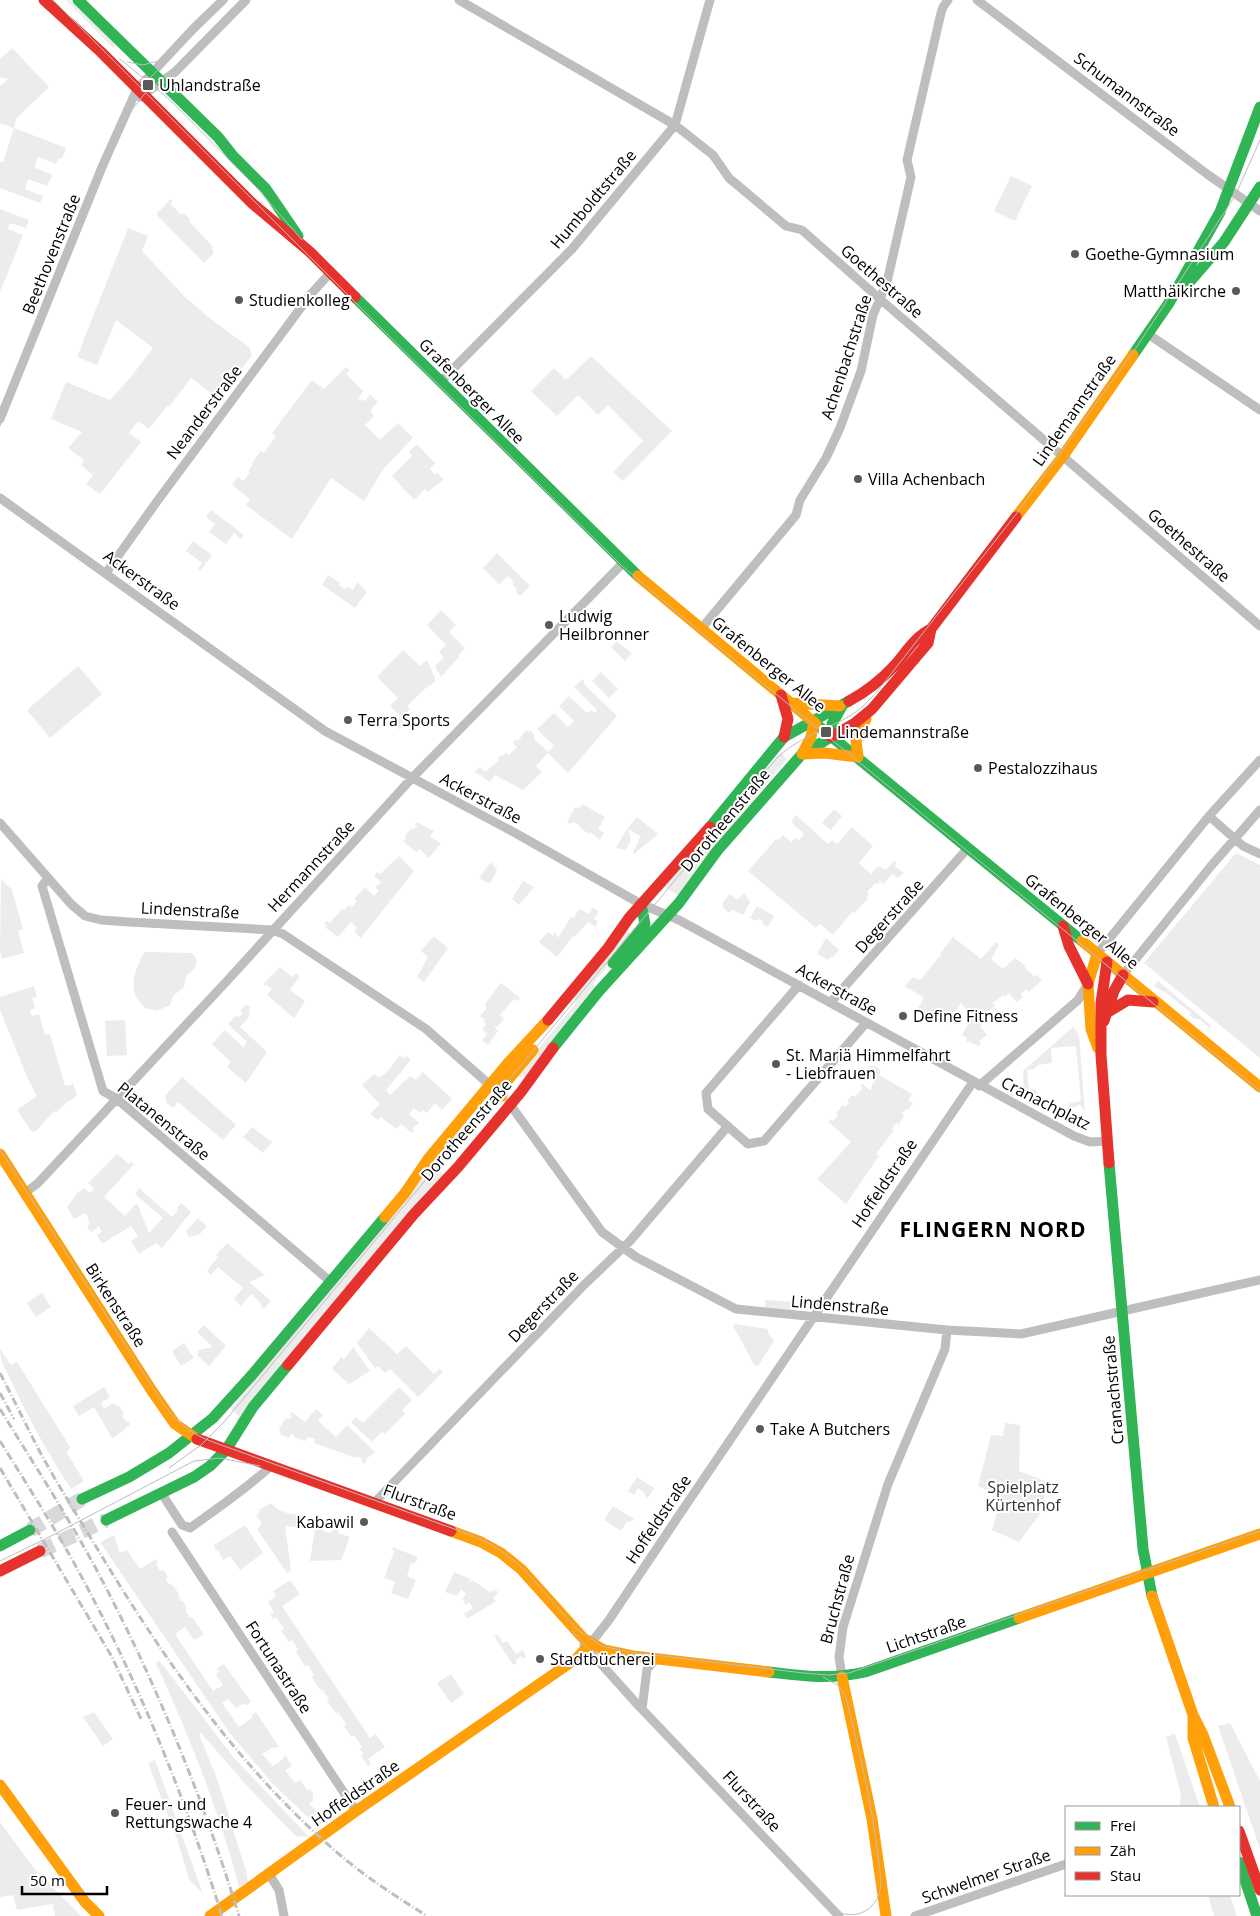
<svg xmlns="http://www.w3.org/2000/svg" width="1260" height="1916" viewBox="0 0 1260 1916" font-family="'Open Sans',sans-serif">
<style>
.green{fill:#ececec}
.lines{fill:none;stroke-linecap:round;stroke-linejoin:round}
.primary-tunnel{stroke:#d9d9d9;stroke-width:15;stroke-dasharray:15 8;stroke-linecap:butt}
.street{stroke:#bebebe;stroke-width:9}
.fast{stroke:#30b455;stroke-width:11}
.slow{stroke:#ff9f0a;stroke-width:11}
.jam{stroke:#e5322d;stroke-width:11}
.tram{stroke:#bebebe;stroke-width:1}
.rail{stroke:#bebebe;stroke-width:3;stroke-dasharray:8 2.5 1 2.5;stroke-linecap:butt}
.poi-dot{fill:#595959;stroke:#fff;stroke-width:2}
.labels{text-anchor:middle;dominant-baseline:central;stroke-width:4;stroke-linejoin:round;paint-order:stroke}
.poi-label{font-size:16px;fill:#000;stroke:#fff;text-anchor:start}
.street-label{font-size:16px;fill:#000;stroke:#fff}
.park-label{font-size:16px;fill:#333;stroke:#fff}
.district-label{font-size:21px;font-weight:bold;letter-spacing:1px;fill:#000;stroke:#fff}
</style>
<rect width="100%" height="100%" fill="#fff"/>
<path class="green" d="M66,0H69L116,45L113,48Z
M12,48L49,87L16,119L14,128L66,148L62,159L59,158L56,164L38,157L34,167L52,175L47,186L28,179L25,189L43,196L40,203L0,188V162H3L14,128L0,123V86L8,79L0,77V59Z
M1011,176L1032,186L1015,221L994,211Z
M171,199L172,201L170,204L182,215L184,213L190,219L189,221L213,247L212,249L214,253L204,263L156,214Z
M0,209L29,220L26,228L10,223L8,229L23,235L0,292Z
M128,228L148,236L142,251L185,297L212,320L249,347L252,355L219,399L191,378L169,407L167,406L149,429L138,421L129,433L141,442L100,494L86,484L93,475L81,465L84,460L68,448L82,432L51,419L66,382L110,400L130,378L153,348L116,320L97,365L77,357Z
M591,356L672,431L623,481L613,472L643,441L608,405L598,415L578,395L557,416L531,391L554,368L566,380Z
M346,367L350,370L346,374L363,391L358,399L366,401L370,394L378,402L372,408L371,413L374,416L365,425L380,440L398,423L413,438L384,468L364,501L331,478L292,539L246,505L250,499L232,485L238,477L243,481L250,472L248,471L253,464L252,463L261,451L264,453L276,436L272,433L312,380L324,389Z
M417,444L435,463L430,469L435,475L437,473L444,479L428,492L425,489L414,500L392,476L412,456L409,452Z
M211,510L244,535L241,539L234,533L226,544L209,532L215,524L206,517Z
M193,541L212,555L200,571L198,569L202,563L186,551Z
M497,553L530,586L520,596L515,591L517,589L512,584L514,582L508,576L499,584L483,568Z
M328,575L340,583L339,585L345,589L347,587L353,590L357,582L367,592L355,608L322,585Z
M441,610L456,625L449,632L465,648L458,656L459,657L441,677L435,666L444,657L439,652L446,645L427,625Z
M617,642L632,653L625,661L611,647Z
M403,650L420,666L427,660L436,681L430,686L429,685L407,706L410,709L403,717L407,721L399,729L395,727L400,716L390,706L398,698L377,677Z
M78,666L102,694L50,738L27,710Z
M601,672L618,689L609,698L592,681Z
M582,679L584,681L585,685L617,716L568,773L548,753L536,766L542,772L523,790L495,775L490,782L477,773H473L480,767L485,772L499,760L498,758L501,755L502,756L506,752L509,755L517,747L513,743L516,739L518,741L526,730L528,732L530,730L534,734V739L548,752L554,746L537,729L554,713L568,727L574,721L559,706L569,696L587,713L591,710L595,713L597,710L574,687Z
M781,752L787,759L702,861L678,895L662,886Z
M582,804L605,817L598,829L604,833L600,840L590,832L589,834L579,827V825L573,822L571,824L567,822L575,807L579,809Z
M834,809L842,816L831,830L822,823Z
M796,815L828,844L832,840L837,844L852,827L873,846L859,863L871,874L878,866L886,870L894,861L896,863L895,866L904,873L898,878L892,874L884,884L876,877L880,882L878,884L875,883L867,892L869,894L866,897L868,898L855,913L852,912L833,935L820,924L816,928L748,871L776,839L778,840L783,835L791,842L796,838L799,840L804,834L793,824L792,820Z
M637,817L658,834L634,854L633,852L639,840L640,836L628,829L631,839L626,850L616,848L627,829Z
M417,822L434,831L430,837L441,843L429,858L420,849L416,852L403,841L406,838L405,836L411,828L413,830L417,826L415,824Z
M1236,853L1260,865V1058L1144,963Z
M399,856L414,871L361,938L354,932L357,928L351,922L338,937L326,928L327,926L324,924L327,921L330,923L342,909L344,910L349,905L352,907L357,901L354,899L365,887L374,896L379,891L375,887L381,882L374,876L377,872L380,874Z
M491,862L497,870L490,884L479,878Z
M1,879L12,890L23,929L18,931L24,953L2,959L0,951Z
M523,881L534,887L519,905L512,899Z
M744,893L750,902L743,915L732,910L729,913L723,908V902L730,894L737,900Z
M757,906L774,916L768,927L762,924L763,921L758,919L756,921L750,918Z
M592,907L598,911V913L594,919L598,922L595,927L588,922L575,937L573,936L557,957L539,942L548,932L553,936L555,932L558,938L571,917L574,918L579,909L590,914Z
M625,932L635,933L593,984L596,987L526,1077L523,1075L520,1078L517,1074L577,1002L573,998Z
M434,936L448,948L424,982L417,977L428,957L421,951Z
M953,937L981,959L996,942L999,945L991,959L1003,969L1015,958L1026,966L1025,968L1035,977L1037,975L1042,980L1029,992L1026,989L1021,994L1023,997L1017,1002L1009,993L1004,997L1003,995L993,1003L995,1006L986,1013L990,1018L980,1026L987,1035L979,1041L981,1044L979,1046L966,1041L967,1038L962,1035L972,1017L961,1003L947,1025L932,1017L931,1019L927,1017L928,1015L917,1010L924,998L905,986L913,977L920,980L941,955L940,954Z
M826,938L839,950L833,957L832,956L828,960L817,954Z
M145,952L192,953L197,960L195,968L186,976L184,987L173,996L170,1005L157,1011L145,1008C142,1004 137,999 135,994C130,983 138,961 145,952Z
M280,967L292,977L296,973L300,976L290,990L305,1001L294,1018L267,995L272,989L267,985H264V983Z
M1158,981L1212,1026L1210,1028L1199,1019H1195L1189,1015L1191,1013L1164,991L1163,992L1154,986Z
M501,983L520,998L518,1001L514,999L500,1015L504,1019L498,1026H494L498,1031L488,1045L482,1040L487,1034L482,1029L486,1024L484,1022L485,1020L480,1016L487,1008L485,1004Z
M34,986L37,997L32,998L35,1008L30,1010L32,1016L39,1014L45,1035L50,1034L65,1086L73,1084L77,1095L70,1101H68L57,1112L54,1111L36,1131L32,1132L17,1110L37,1096L28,1079L0,1010V997Z
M246,1004L250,1007L249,1017L240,1027L267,1052L246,1083L227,1067L231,1062L212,1044L225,1030L243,1047L247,1042L228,1024L235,1016L239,1017L242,1014L241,1010Z
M125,1020L127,1055L107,1056L105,1021Z
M1073,1027L1079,1035L1085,1112L1080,1104L1072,1109L1079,1121L1073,1117L1074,1115L1070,1112L1068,1114L1065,1112L1070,1103L1081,1101L1076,1046L1051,1048L1052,1063L1038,1065L1034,1069L1027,1070L1029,1090L1036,1089L1037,1094L1058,1105L1057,1108L1024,1091L1023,1071Z
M400,1055L404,1059L406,1056L411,1060L386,1090L390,1095L410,1076L416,1080L423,1072L452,1099L442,1110L435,1103L427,1113L422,1110L420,1113L414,1108L409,1114L419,1123L413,1128L414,1130L412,1133L401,1124L396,1129L381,1117L378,1120L370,1114L380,1104L362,1085L374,1074L379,1078L388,1071Z
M872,1065L881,1070L879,1075L912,1094L908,1101L913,1103L908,1110L906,1109L902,1114L904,1116L899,1124L896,1123L892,1129L894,1130L876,1154L879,1156L846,1204L817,1179L851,1142L828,1122L831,1119L833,1121L838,1115L836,1113L843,1105L845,1107L849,1103L847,1101L852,1095L855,1097L863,1088L860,1085L862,1084L870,1090L874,1082L865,1074Z
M182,1077L236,1125L223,1140L178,1102L173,1108L167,1103L165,1096Z
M252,1127L272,1142L263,1153L243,1137Z
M117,1154L129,1164L131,1162L134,1164L104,1197L125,1216L137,1203L149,1233L163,1218L135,1194L139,1188L172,1217L178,1210L177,1208L181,1203L191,1212L162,1248L156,1243L139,1254L131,1241L138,1236L131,1226L102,1244L97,1235L102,1232L99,1226L92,1232L90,1231L87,1226L90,1224L88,1220L89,1219L85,1213L74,1219L67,1207L78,1192L84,1188L90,1193L94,1189L88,1183Z
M431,1163L444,1175L238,1421L236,1420L239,1416L231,1409Z
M198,1218L207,1226L200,1234L189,1237L186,1231Z
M227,1243L265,1275L249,1282L271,1301L264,1309L261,1307L260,1302L251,1294L241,1306L234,1299L243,1288L218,1267L211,1275L207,1271L218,1257L216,1255Z
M42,1293L51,1307L36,1317L27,1303Z
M765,1300L796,1302L797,1310L765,1307Z
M735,1324L768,1329V1333L774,1341L758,1366H755L733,1326Z
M204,1325L226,1346L209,1366L198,1356V1350L213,1347L197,1332Z
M369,1328L397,1354L406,1346L434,1374L439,1369L443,1372L418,1397L390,1369L385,1373L378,1366L375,1368L357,1343Z
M184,1343L194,1358L181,1366L172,1351Z
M353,1347L370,1371L349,1384L332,1369L341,1357L344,1359Z
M0,1349L11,1365L17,1362L70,1447L67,1453L84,1481L71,1489C49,1455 30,1421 13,1385C7,1372 0,1363 0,1349Z
M104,1387L110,1397L101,1403L104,1409L113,1403L119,1406L124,1414L122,1416L126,1422L128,1421L130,1424L123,1431L112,1438L94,1407L79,1416L73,1406Z
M399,1387L412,1400L402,1410L405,1414L385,1434L382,1432L372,1442L351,1422L356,1417L363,1423Z
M316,1409L323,1415L318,1421L336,1437L347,1425L375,1452L365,1460L366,1462L363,1464L361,1458L357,1456L356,1458L314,1443L315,1439L307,1437L306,1441L294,1437V1435L291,1434L289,1438L281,1435L279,1429L285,1419H290L292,1417L290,1414L292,1412L305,1422Z
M1005,1423L1020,1425L1019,1471L1048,1482L1040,1514L1019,1542L992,1530L1002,1497L978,1486L991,1435L1003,1436Z
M637,1477L654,1488L648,1498L645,1496L644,1492L638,1488L634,1495L628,1491Z
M271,1503C277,1512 290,1514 300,1515L299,1527L285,1526L291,1570L287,1573L257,1529L262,1524L256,1515L260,1512L259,1510Z
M613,1506L634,1519L630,1522L627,1521L621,1531L604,1520Z
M316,1522L325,1525L323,1531L330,1533L334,1529L339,1530L338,1533L350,1537L341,1560L310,1561Z
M245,1525L263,1553L240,1570L230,1556L223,1560L218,1550L216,1551L214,1545Z
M114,1535L120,1553L127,1550L140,1569L156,1559L158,1563L156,1564L160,1571L163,1569L168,1577L165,1579L170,1585L172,1584L179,1594L178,1596L181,1601H183L187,1609L185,1610L190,1618L192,1617L204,1634L194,1640L185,1627L175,1634L213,1691L223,1685L216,1674L219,1671L217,1668L224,1664L251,1702L247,1705L243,1704L236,1708L228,1699L222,1703L239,1727L252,1718V1715L256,1712L279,1747L272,1748L262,1754L273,1766L282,1760L285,1755L292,1766L285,1770L295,1783L300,1780L307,1790L310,1789L313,1794V1801L309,1804L323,1817L320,1829L273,1784L229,1732L100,1542Z
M392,1547L418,1557L414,1564L411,1563L407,1576L416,1580L408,1599L391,1593L395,1582L384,1578L394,1552Z
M454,1572L471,1579L468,1583L472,1580L490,1592L497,1589L494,1592L499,1591L493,1598L496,1601L467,1619L464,1614L473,1608L469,1602L466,1605L462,1599L466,1594L461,1590L457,1596L445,1592Z
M290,1580L300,1594L282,1606L370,1738L376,1734L385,1747L368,1759L371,1764L368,1766L361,1756L363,1754L359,1749L362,1747L354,1735L351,1737L344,1726L346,1724L338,1712L336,1714L327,1701L329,1699L322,1689L320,1690L312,1677L314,1675L308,1665L305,1666L296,1652L298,1650L292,1640L289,1642L281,1631L284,1629L276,1617L273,1619L270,1614L274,1612L268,1602L276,1596L273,1591Z
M498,1635L503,1643L507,1641L516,1654L523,1650L526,1657L523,1659L521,1656L516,1660L517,1663L513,1665L494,1636Z
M159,1660L234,1758L309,1837L296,1836L248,1787L201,1733L199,1734L218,1781L246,1871L248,1882L239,1887C219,1810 189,1736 156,1663Z
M451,1674L464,1694L451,1703L437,1683Z
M94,1712L113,1739L103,1746L83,1717Z
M1230,1723L1260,1781V1849L1218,1726Z
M1174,1734H1175L1200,1807H1179L1181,1795L1166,1737Z
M155,1760L203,1894L189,1879L177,1839L148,1763Z
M0,1822L33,1867L81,1916H55L53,1904L17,1910L13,1895L0,1897Z
M1208,1895H1230L1237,1916H1214Z"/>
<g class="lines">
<path class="primary-tunnel" d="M30,1530L82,1499
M40,1551L106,1520"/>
<path class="street" d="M459,0L675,125L713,155L729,178L786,226L802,230L880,299L1260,626
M977,0L1207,174L1260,211
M140,97L175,72L246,0
M1148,334L1260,410
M440,382L572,249L675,125L710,0
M0,419L102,167L137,89L193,29L223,0
M0,498L325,731L517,834L641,904L679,920L1074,1136L1090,1142L1108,1141
M106,573L158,500L311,294L330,273
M701,629L796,515L800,500L826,458L840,428L861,371L873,315L887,282L911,177L907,160L941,13L943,7L948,0
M1209,816L1243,846L1260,854
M0,823L71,904L85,916L101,920L129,922L273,930L283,934L426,1029L490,1085
M48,878L42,886L103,1091L117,1099L331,1282
M1097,954L1209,816L1260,760
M1123,975L1211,866L1260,810
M799,985L706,1093L708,1109L748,1144L764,1141L866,1023
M830,1003L968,848
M979,1086L1078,1000L1088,984
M509,1103L602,1232L636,1257L736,1309L947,1330L1021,1334L1260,1280
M25,1193L38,1183L226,982L412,778L623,563
M162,1494L182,1525L185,1526
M374,1503L584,1285L630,1241L728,1126
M185,1526L190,1528C218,1508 246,1489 271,1466
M172,1532L356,1811
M591,1643L609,1620C729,1440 850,1261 973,1082
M584,1645L637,1704L839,1916
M842,1677L839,1657L843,1627L888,1484L945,1349L947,1330
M642,1709L647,1669L656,1659
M269,1874L279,1890L284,1916
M915,1916L1066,1864"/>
<path class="fast" d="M78,0L218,137L233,156L266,189L298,236
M1181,292L1224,242L1260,187
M355,297L638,576
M1133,355L1169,303L1220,212L1260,107
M816,724L1082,941
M832,736V724L842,706
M710,827L784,737L849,701
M613,963L645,924L641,904
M553,1048L599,991L679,903L717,851L802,754L831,737
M1109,1163L1143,1549L1152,1596
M82,1499L129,1477L169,1453L213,1418L252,1375L385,1217
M106,1520L194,1477L210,1466L226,1450L253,1407L288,1365
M0,1546L30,1530
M769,1672C805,1676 829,1680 865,1672L1019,1618
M1239,1862L1257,1916"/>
<path class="slow" d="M1016,517L1063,456L1133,355
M638,576L816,724
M791,703L840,706
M802,754L825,753L857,757
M802,754L811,737L814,722
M858,757L856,741L866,719
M1082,941L1260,1087
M1097,954L1088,984L1091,1029L1098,1048
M502,1096L501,1090L503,1086L533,1050
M0,1154L152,1391L175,1424L197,1439
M385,1217L405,1193L428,1159L508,1063L548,1020
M451,1531L481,1542L501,1553L521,1569L583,1638L604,1650L633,1656L769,1672
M1152,1596L1193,1715L1203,1735L1230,1807
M1019,1618L1260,1534
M842,1677L872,1819L886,1916
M1193,1717V1738L1214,1807
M0,1785L85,1902L99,1916
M210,1916L356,1811L577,1658L591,1643"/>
<path class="jam" d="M44,0L101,52L253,204L310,252L355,297
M781,695L788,719L784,737
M849,701C866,692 882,679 895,665C907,651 915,637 931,629
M831,737L855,723L872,709L928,643L931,629L1016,517
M1063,926L1069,946L1088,984
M1107,962L1101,1003V1055L1109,1163
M1108,1012L1128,1000L1153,1002
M548,1020L608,948L629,918L710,827
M1104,1021L1114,991L1123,975
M288,1365L414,1214L458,1167L521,1092L553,1048
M197,1439L451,1531
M0,1571L40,1551
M1239,1831L1260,1890"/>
<path class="tram" d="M53,0L385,332L621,565L704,635L1260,1091
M120,59L170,100L257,188L302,240
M127,62L143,65L165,59
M143,85L228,0
M0,426L127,116L146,92L177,68L243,0
M0,1150L160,1399C174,1420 188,1433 213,1442L471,1535C524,1556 541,1593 579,1631L602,1646L629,1652L803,1673L828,1675L849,1673L1260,1531
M169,1468L201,1445L224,1422L776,759C795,739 824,731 848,717C864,708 875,694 887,679L1017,513L1136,348L1235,196L1260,140
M0,1561L53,1535L194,1461L220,1458L260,1466
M572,1631L826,1905C835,1913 846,1916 858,1914C869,1911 878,1902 880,1890C882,1879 879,1867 878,1856C872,1803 859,1750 846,1698L839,1686L823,1677"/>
<path class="rail" d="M0,1373C14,1400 27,1427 41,1454C58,1485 77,1515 95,1545C163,1658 239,1769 340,1855C367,1878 397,1897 427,1916
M0,1393L14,1419
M0,1409C32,1461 65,1512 94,1565C154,1677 202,1795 239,1916
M0,1441C23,1478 47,1516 69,1554C133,1668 183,1791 222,1916
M0,1468L112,1657L142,1721"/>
</g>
<g class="poi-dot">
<rect x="142" y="79" width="12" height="12" rx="2.5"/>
<circle cx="1075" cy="254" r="5"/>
<circle cx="1236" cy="291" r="5"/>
<circle cx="239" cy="300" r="5"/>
<circle cx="858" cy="479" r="5"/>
<circle cx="549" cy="625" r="5"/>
<circle cx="348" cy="720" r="5"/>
<rect x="820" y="726" width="12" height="12" rx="2.5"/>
<circle cx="978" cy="768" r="5"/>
<circle cx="903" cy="1016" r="5"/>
<circle cx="776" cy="1064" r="5"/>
<circle cx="760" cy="1429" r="5"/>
<circle cx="364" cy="1522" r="5"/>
<circle cx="540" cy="1659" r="5"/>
<circle cx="115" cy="1813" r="5"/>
</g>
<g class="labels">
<g class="poi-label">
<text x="159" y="85">Uhlandstraße</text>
<text x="1085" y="254">Goethe-Gymnasium</text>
<text x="1226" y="291" text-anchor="end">Matthäikirche</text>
<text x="249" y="300">Studienkolleg</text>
<text x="868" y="479">Villa Achenbach</text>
<text x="559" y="616">Ludwig<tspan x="559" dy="18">Heilbronner</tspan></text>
<text x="358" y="720">Terra Sports</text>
<text x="837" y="732">Lindemannstraße</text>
<text x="988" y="768">Pestalozzihaus</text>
<text x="913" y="1016">Define Fitness</text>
<text x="786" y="1055">St. Mariä Himmelfahrt<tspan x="786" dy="18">- Liebfrauen</tspan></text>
<text x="770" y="1429">Take A Butchers</text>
<text x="354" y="1522" text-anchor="end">Kabawil</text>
<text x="550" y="1659">Stadtbücherei</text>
<text x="125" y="1804">Feuer- und<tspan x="125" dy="18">Rettungswache 4</tspan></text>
</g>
<g class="street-label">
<text transform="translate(1127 94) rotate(37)">Schumannstraße</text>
<text transform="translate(593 199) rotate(-50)">Humboldtstraße</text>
<text transform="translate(51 254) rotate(-68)">Beethovenstraße</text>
<text transform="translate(882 281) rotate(41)">Goethestraße</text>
<text transform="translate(846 357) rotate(-72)">Achenbachstraße</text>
<text transform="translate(472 391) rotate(45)">Grafenberger Allee</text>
<text transform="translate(1074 410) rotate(-55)">Lindemannstraße</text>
<text transform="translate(204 412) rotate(-53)">Neanderstraße</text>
<text transform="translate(1189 545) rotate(41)">Goethestraße</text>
<text transform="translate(142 580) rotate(36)">Ackerstraße</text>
<text transform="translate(769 664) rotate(39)">Grafenberger Allee</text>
<text transform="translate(481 798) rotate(28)">Ackerstraße</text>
<text transform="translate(725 820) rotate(-50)">Dorotheenstraße</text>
<text transform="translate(311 866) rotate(-47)">Hermannstraße</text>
<text transform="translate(190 910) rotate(3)">Lindenstraße</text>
<text transform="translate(889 916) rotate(-48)">Degerstraße</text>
<text transform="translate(1082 921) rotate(39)">Grafenberger Allee</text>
<text transform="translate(837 989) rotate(29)">Ackerstraße</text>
<text transform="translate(1046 1103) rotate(27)">Cranachplatz</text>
<text transform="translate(164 1121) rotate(39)">Platanenstraße</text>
<text transform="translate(466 1130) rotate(-49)">Dorotheenstraße</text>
<text transform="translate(884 1183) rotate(-56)">Hoffeldstraße</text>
<text transform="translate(116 1305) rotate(57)">Birkenstraße</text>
<text transform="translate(840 1305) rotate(5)">Lindenstraße</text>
<text transform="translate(543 1306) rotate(-46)">Degerstraße</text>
<text transform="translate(1113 1390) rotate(-95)">Cranachstraße</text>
<text transform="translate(420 1502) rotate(20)">Flurstraße</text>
<text transform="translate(658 1519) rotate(-56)">Hoffeldstraße</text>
<text transform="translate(837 1599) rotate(-75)">Bruchstraße</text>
<text transform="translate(926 1634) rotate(-19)">Lichtstraße</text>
<text transform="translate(279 1667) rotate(57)">Fortunastraße</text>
<text transform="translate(355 1793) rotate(-35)">Hoffeldstraße</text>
<text transform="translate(752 1801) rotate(47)">Flurstraße</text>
<text transform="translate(986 1876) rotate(-19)">Schwelmer Straße</text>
</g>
<g class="park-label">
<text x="1023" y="1487">Spielplatz<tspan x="1023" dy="18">Kürtenhof</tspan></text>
</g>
<g class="district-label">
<text x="993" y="1229">FLINGERN NORD</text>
</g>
</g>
<rect x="1065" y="1806" width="175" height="90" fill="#ffffff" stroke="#999999"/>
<rect x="1075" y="1822" width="25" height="8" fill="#30b455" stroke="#999999"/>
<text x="1110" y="1831" font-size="15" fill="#000000">Frei</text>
<rect x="1075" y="1847" width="25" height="8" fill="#ff9f0a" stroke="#999999"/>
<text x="1110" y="1856" font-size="15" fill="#000000">Zäh</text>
<rect x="1075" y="1872" width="25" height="8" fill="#e5322d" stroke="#999999"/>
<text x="1110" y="1881" font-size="15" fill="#000000">Stau</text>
<path d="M22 1886v8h85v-8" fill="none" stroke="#000000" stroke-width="2.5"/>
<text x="30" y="1886" font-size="15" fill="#000000" stroke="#ffffff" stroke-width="4" paint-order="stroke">50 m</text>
</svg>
